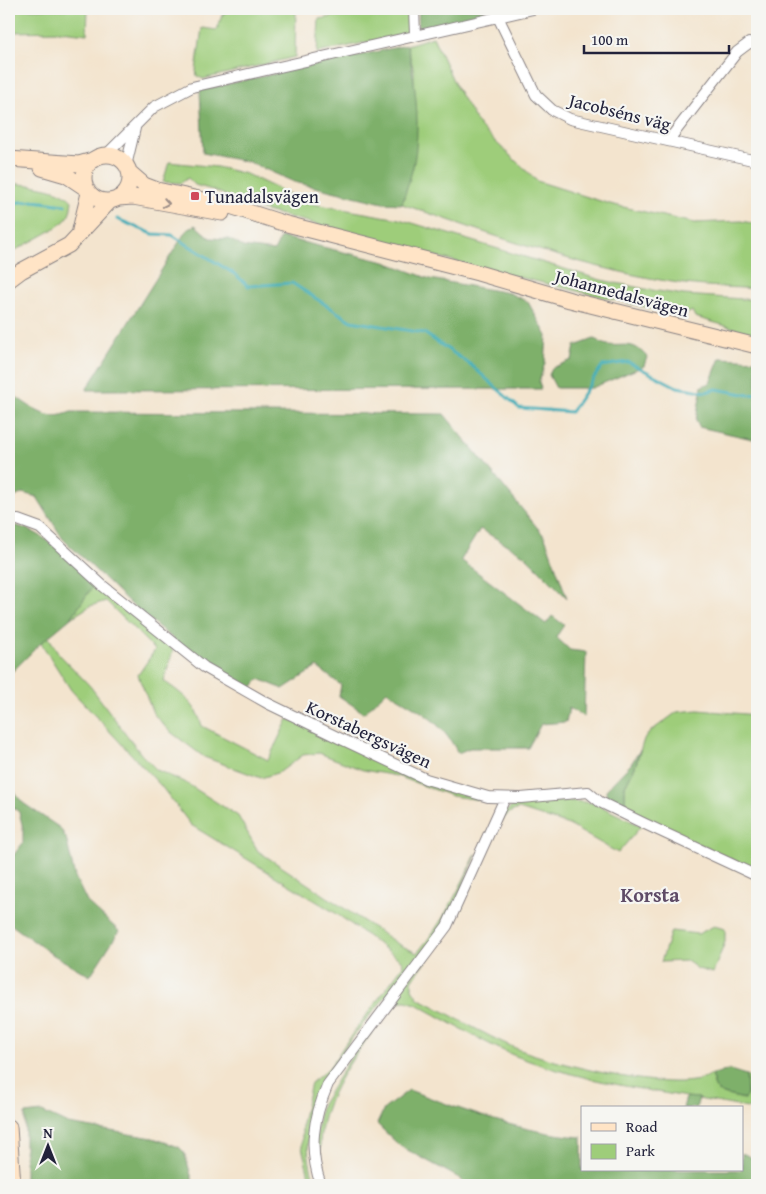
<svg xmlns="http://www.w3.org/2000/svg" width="766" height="1194" viewBox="0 0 766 1194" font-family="'Gentium Book Plus',serif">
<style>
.green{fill:#9ecd7a;stroke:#60785a}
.forest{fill:#7eb06a;stroke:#506952}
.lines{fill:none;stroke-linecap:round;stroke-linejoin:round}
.stream{stroke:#3bacb7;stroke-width:3}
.street-casing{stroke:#8a8384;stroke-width:12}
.secondary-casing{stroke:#8a8384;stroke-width:17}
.street{stroke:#fff;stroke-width:10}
.secondary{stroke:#ffe4c6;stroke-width:15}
.oneway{stroke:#9c8d87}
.poi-dot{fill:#d1495b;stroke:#f6f6f2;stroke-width:2}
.labels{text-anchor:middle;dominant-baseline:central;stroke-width:4.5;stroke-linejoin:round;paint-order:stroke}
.street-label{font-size:18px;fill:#22223b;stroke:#f6f6f2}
.poi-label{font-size:18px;fill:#22223b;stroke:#f6f6f2;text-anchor:start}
.quarter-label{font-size:20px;font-weight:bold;fill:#5e4b66;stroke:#f6f6f2}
</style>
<rect width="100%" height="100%" fill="#f6f6f2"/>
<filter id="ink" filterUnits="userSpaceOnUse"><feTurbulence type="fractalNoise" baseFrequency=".02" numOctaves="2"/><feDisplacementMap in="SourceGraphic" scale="10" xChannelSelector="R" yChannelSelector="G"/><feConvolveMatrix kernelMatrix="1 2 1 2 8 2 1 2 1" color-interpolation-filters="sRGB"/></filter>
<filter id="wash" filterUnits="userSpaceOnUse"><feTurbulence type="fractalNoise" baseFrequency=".0096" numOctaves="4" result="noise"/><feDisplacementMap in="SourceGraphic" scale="20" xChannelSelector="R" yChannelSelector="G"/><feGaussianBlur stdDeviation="1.12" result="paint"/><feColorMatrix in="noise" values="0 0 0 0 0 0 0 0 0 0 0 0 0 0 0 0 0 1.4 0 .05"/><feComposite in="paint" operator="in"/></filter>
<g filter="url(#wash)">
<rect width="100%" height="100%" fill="#f3e4ce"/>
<path class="green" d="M9,9H88L87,34L61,31L9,32Z
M275,9L296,10L295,57L203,79L197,76L196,70L202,28L217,30L222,15L229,10Z
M342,9H413L409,33L317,53L319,19L331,17Z
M433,37L456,87L480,127L537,181L610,204L694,223L741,221L757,224V289C733,287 708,287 685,284C587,270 495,236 402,204L413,166L414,71L407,45Z
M169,162L217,167L246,174L308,203L399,219L601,280L645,289L684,295L757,300V335L695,317L692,311L683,316L480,268L248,206L216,191L195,185L188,178L181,183L163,182Z
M9,183C27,185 60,186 72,201C71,206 71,212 68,217C61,228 23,245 9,254Z
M95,583L173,650L164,681C183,695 195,702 202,726L268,760L288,719L426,782L488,801L452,796L397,776L363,770L319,753L303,755L280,772L261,778L204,757L168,730L153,713L138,675L155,650L106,601L90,606L71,618Z
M48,636L59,654L90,686L141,754L157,770L186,783L238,816L258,851L398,944L417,953C443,923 459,889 476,854H477C464,881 453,911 437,936C430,946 421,955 413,965C363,1025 283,1100 316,1185H311L310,1180L302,1147V1123L311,1083L329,1068L350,1037L403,966L402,961L337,914L191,825L161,786L71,690L41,643Z
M698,710L757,715V871L625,810V786L635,767L644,739L651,731L677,712Z
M572,801L594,803L641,826L618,853L569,825L519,809C506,812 502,820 495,831L505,812L517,803Z
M714,926L725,929V942L713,973L698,969L687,961L661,962L671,931L698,934Z
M429,957L412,981V989L418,998C450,1014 481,1033 513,1047C548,1062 683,1098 713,1074C712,1096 725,1094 744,1099L747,1095L746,1075L757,1084V1110C676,1093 591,1086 513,1055C480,1041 448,1021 416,1004L406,1001L396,1002C356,1053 299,1116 328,1185H326L315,1142L321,1106L362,1039L404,985Z"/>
<path class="forest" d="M419,9H485L482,16L422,31L418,25Z
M407,45C416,81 421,131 413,167C410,179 405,192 402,204L383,203L294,182L249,162L203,153L200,90Z
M195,225L210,238L229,239L243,247L274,251L281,237L385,262L430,279L509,293L528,302L547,336L545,363L539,382L541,389L86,390L186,231Z
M594,339C598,340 603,345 608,345C627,347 632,340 647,357L644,366L592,388H556L549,375L552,368L572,360L575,346Z
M720,358L757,360V440L699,427L696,420L702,386L710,383Z
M16,397C36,410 47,422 71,412L444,414L545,537L567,598L524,555L480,529L461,560L546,624L552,616L564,625L556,637L570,650L586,652L584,717L569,708L566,722L541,724L528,748H470L458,753C440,719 418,710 387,691L364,713L339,696L341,685L317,667L283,689L259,679L250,690L178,643L132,605L63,539L37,497L22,493L9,501V398Z
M9,525C43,527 70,562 95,583L71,618L41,643L9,675Z
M640,750L635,767L625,786V810L607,801L606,790L631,764Z
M9,786L23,803L60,828L66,838L75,877L87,902L119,931L90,976L50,953L9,923V861L23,843V828L19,812L9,804Z
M730,1070L746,1075L747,1095L744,1099C726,1094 712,1096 713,1074Z
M409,1090C465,1111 522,1133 582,1137V1170H742V1153L757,1160V1185H464L461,1179L400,1146L377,1124L384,1109Z
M686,1097L699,1098L696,1108H683Z
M42,1112L68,1124L153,1138L179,1147L184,1152L194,1185H25V1114Z"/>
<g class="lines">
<path class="stream" d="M9,203L34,201L65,205
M117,219L153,234L172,235L236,275L248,286L292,283L351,321L424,333L471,365L519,408L571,412L602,366L628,362L677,387L706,392L716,389L749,395L757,394"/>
</g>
</g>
<g filter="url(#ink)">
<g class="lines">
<g class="street-casing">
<path id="street" d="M414,9L415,35
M498,17L536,95L552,110L570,119L757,161
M668,141L737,52L749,43H757
M106,155L154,107L192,87L533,9
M126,166L135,128
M9,520H18L40,528L103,586L204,667L267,703L339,738L426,779L488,797L521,798L588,792L600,802L643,823L757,876
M321,1185C308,1149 313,1119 328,1084L447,926L505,798"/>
</g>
<g class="secondary-casing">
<path id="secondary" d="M84 178a23 23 0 1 1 46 0a23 23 0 1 1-46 0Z
M9,159L79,164L93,160
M42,168L66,175L87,189
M129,172L144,185L157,190L227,205L283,223L478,273L570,300L757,346
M118,198L133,197L222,213
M80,230L89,193
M9,280L21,271L69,245L110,201
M9,1127L13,1185"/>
</g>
<use href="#street" class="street"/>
<use href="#secondary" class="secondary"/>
</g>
<defs><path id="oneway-chevron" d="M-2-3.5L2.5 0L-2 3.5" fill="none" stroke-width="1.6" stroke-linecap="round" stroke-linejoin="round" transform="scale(1.25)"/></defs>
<use class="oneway" href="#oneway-chevron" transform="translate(166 203) rotate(10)"/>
</g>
<rect class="poi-dot" x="190" y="191" width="10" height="10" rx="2.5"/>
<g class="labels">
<g class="street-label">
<text transform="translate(620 112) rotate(14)">Jacobséns väg</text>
<text transform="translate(622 293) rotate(15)">Johannedalsvägen</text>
<text transform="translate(369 734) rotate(25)">Korstabergsvägen</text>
</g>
<g class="poi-label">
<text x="205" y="196">Tunadalsvägen</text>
</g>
<g class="quarter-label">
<text x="650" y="894">Korsta</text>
</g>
</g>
<rect width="766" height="1194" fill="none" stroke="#f6f6f2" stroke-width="30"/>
<rect x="581" y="1106" width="162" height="65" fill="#f6f6f2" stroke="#a1a1a9"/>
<rect x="591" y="1123" width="25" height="8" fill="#ffe4c6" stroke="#a1a1a9"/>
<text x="626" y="1132" font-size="15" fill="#22223b">Road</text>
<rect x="591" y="1144" width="25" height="15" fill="#9ecd7a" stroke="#a1a1a9"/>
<text x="626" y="1156" font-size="15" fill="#22223b">Park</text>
<g transform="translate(48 1146)" stroke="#f6f6f2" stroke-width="4" paint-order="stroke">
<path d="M0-4L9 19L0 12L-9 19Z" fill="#22223b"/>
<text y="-8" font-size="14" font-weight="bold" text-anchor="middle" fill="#22223b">N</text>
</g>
<path d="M584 45v8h145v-8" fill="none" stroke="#22223b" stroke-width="2.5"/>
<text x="591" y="45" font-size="15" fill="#22223b" stroke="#f6f6f2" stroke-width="4" paint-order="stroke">100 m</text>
</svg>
